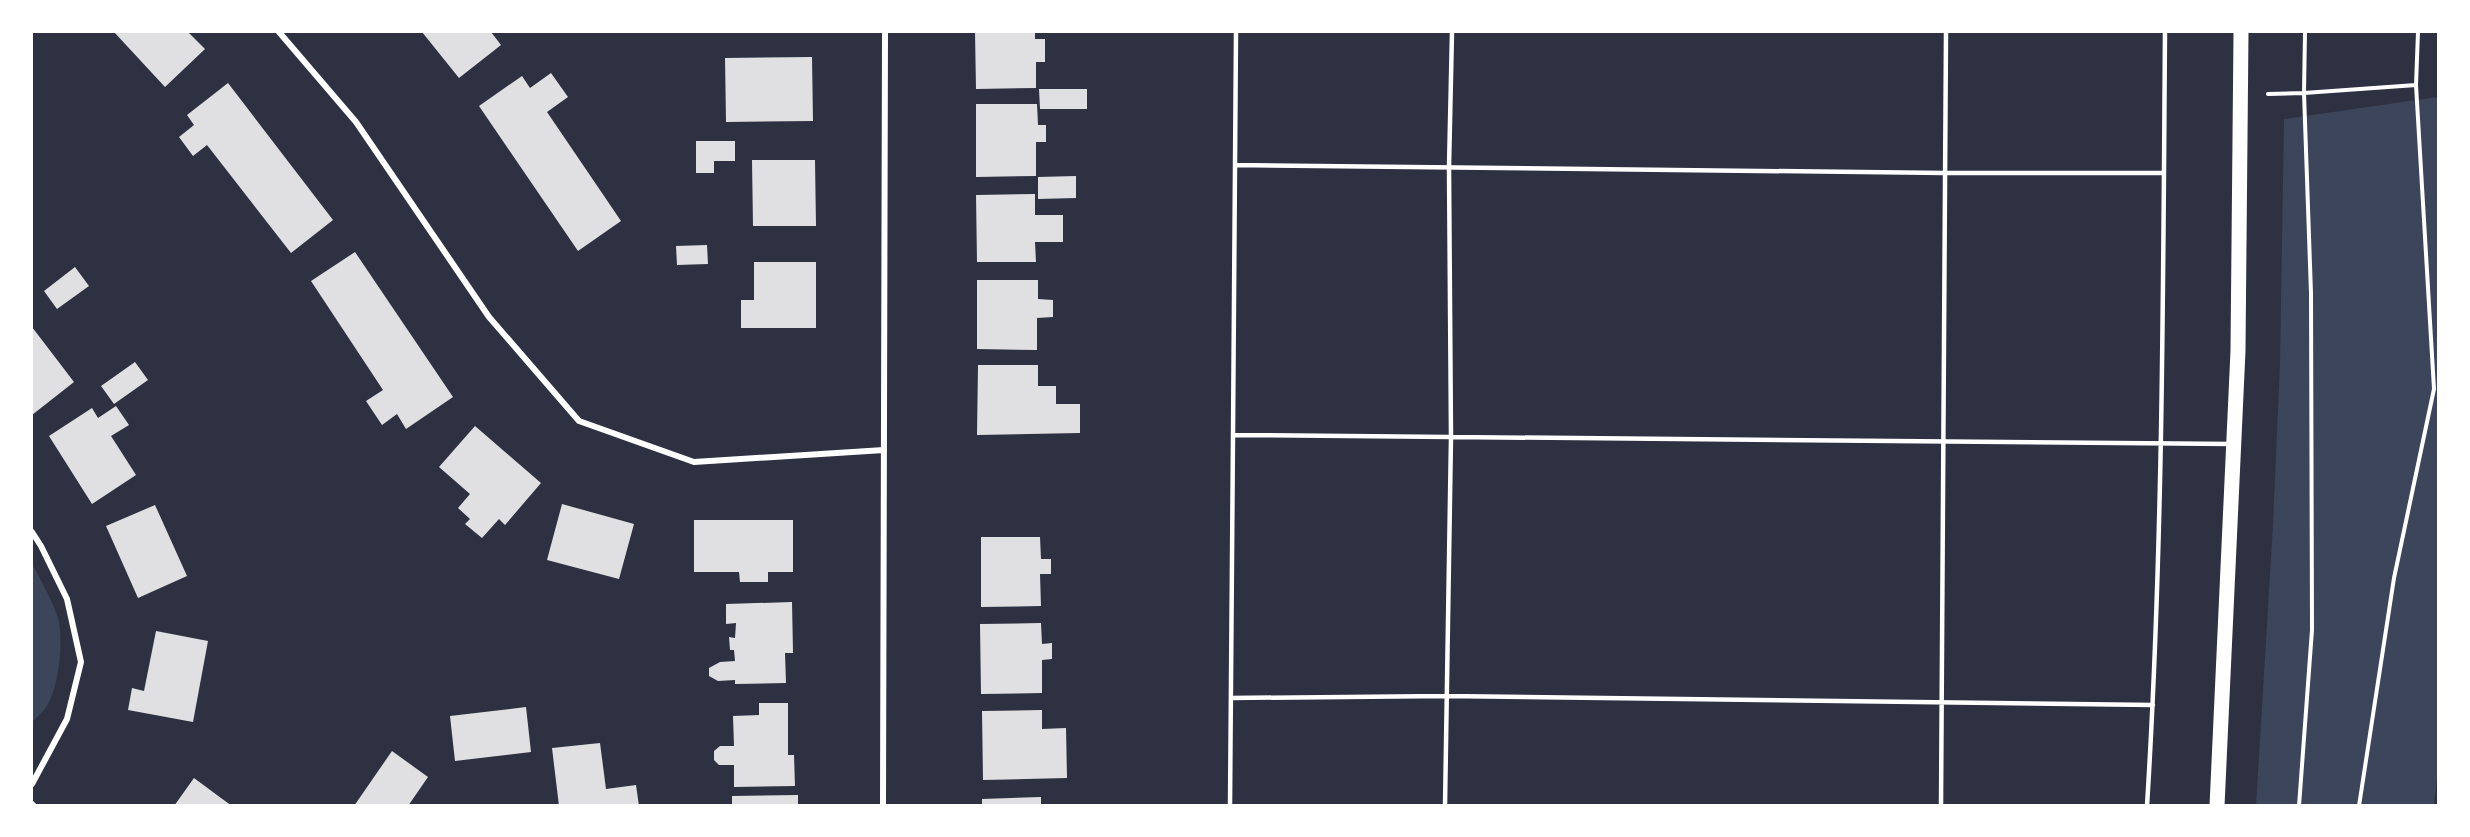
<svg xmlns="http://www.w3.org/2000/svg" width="2470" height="837" viewBox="0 0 2470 837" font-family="Bitter,serif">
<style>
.green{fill:#3c4559}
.building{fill:#e0e0e3}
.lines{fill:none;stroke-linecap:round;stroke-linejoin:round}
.path{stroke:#fff;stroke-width:4}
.service{stroke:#fff;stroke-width:4.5}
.minor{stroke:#fff;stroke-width:6}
.primary{stroke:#fff;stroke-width:15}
</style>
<rect width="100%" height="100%" fill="#2d3142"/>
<path class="green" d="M2438,72V770L2434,805L2256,806L2273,524L2280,363L2284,119L2437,97Z
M32,563C41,581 52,599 58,618C64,641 59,690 45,709C41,714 36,718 32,722Z"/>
<path class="building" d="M114,32H188L205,49L165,87Z
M422,32H491L501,45L459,78Z
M975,32H1035V39H1045V62H1036V88L976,89Z
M812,57L813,121L726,122L725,58Z
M551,73L568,97L547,112L621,221L578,251L479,106L522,76L530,88Z
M228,83L333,220L291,253L207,145L193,156L179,137L194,125L187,115Z
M1039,89H1087V109H1040Z
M976,104H1037L1038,125H1046V142H1036V176L976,177Z
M696,141H735V161H714V173H696Z
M752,160H815L816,226H753Z
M1076,176V198L1038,199V177Z
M1035,194V215H1063V242H1035L1036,262H977L976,195Z
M707,245L708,264L677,265L676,246Z
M355,252L453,397L406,429L397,414L382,425L366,401L383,390L311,281Z
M754,262H816V328H741V300H754Z
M75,267L89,286L57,309L44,291Z
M977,280H1038V299L1053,300V317L1037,318V350L977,349Z
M32,327L74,382L32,415Z
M135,362L148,380L114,404L101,386Z
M978,365H1038V386H1056V404H1080V433L977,435Z
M116,406L129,425L111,436L136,475L92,504L49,436L92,408L98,418Z
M475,426L541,483L505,525L499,519L482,538L465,524L470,519L458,508L470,494L439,467Z
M562,504L634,524L619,579L547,560Z
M155,505L187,576L138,598L106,526Z
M694,520H793V572H768V582H740L739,572H694Z
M981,537H1040L1041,559H1051V574H1040L1041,606L981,607Z
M792,602L793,653H785L786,683L735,684V680L718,681L709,676V668L720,662L735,661L734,650H730L729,637L735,638L736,623L726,624V604Z
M1041,623L1042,644L1052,643V659L1042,660V693L981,694L980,624Z
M156,631L208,641L193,722L128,710L132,688L144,691Z
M759,703H788V755H794L795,786L734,787V765H719L714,760V751L720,746H734L733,716L759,715Z
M526,707L531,752L455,761L450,716Z
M1042,710V729L1066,728L1067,778L983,780L982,711Z
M600,743L606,789L636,785L639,806H559L552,748Z
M392,751L428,777L408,806H354Z
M194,778L221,798L232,806H174Z
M798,795V806H732V796Z
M1041,797V806H982V799Z"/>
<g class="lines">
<path class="path" d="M2268,94L2304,93L2416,85
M2299,806L2312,630L2311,293L2304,93L2305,32
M2359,806L2394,578L2434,389L2416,85L2418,32"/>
<path class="service" d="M1235,165L1945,173H2164
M1233,435L1236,32
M1231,698L1446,696L2153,705
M1230,806L1233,435L2232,444
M1445,806L1451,437L1449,167L1452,32
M1941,806L1946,32
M2147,806C2163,548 2163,289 2165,32"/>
<path class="minor" d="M279,32L356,122L489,317L579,421L694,462L884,450
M32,532L41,546L67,599L81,662L67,719L32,784
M32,804L34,806
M883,806L885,32"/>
<path class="primary" d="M2217,806L2238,351L2241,32"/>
</g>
<rect width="2470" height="837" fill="none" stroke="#ffffff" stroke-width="66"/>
</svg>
